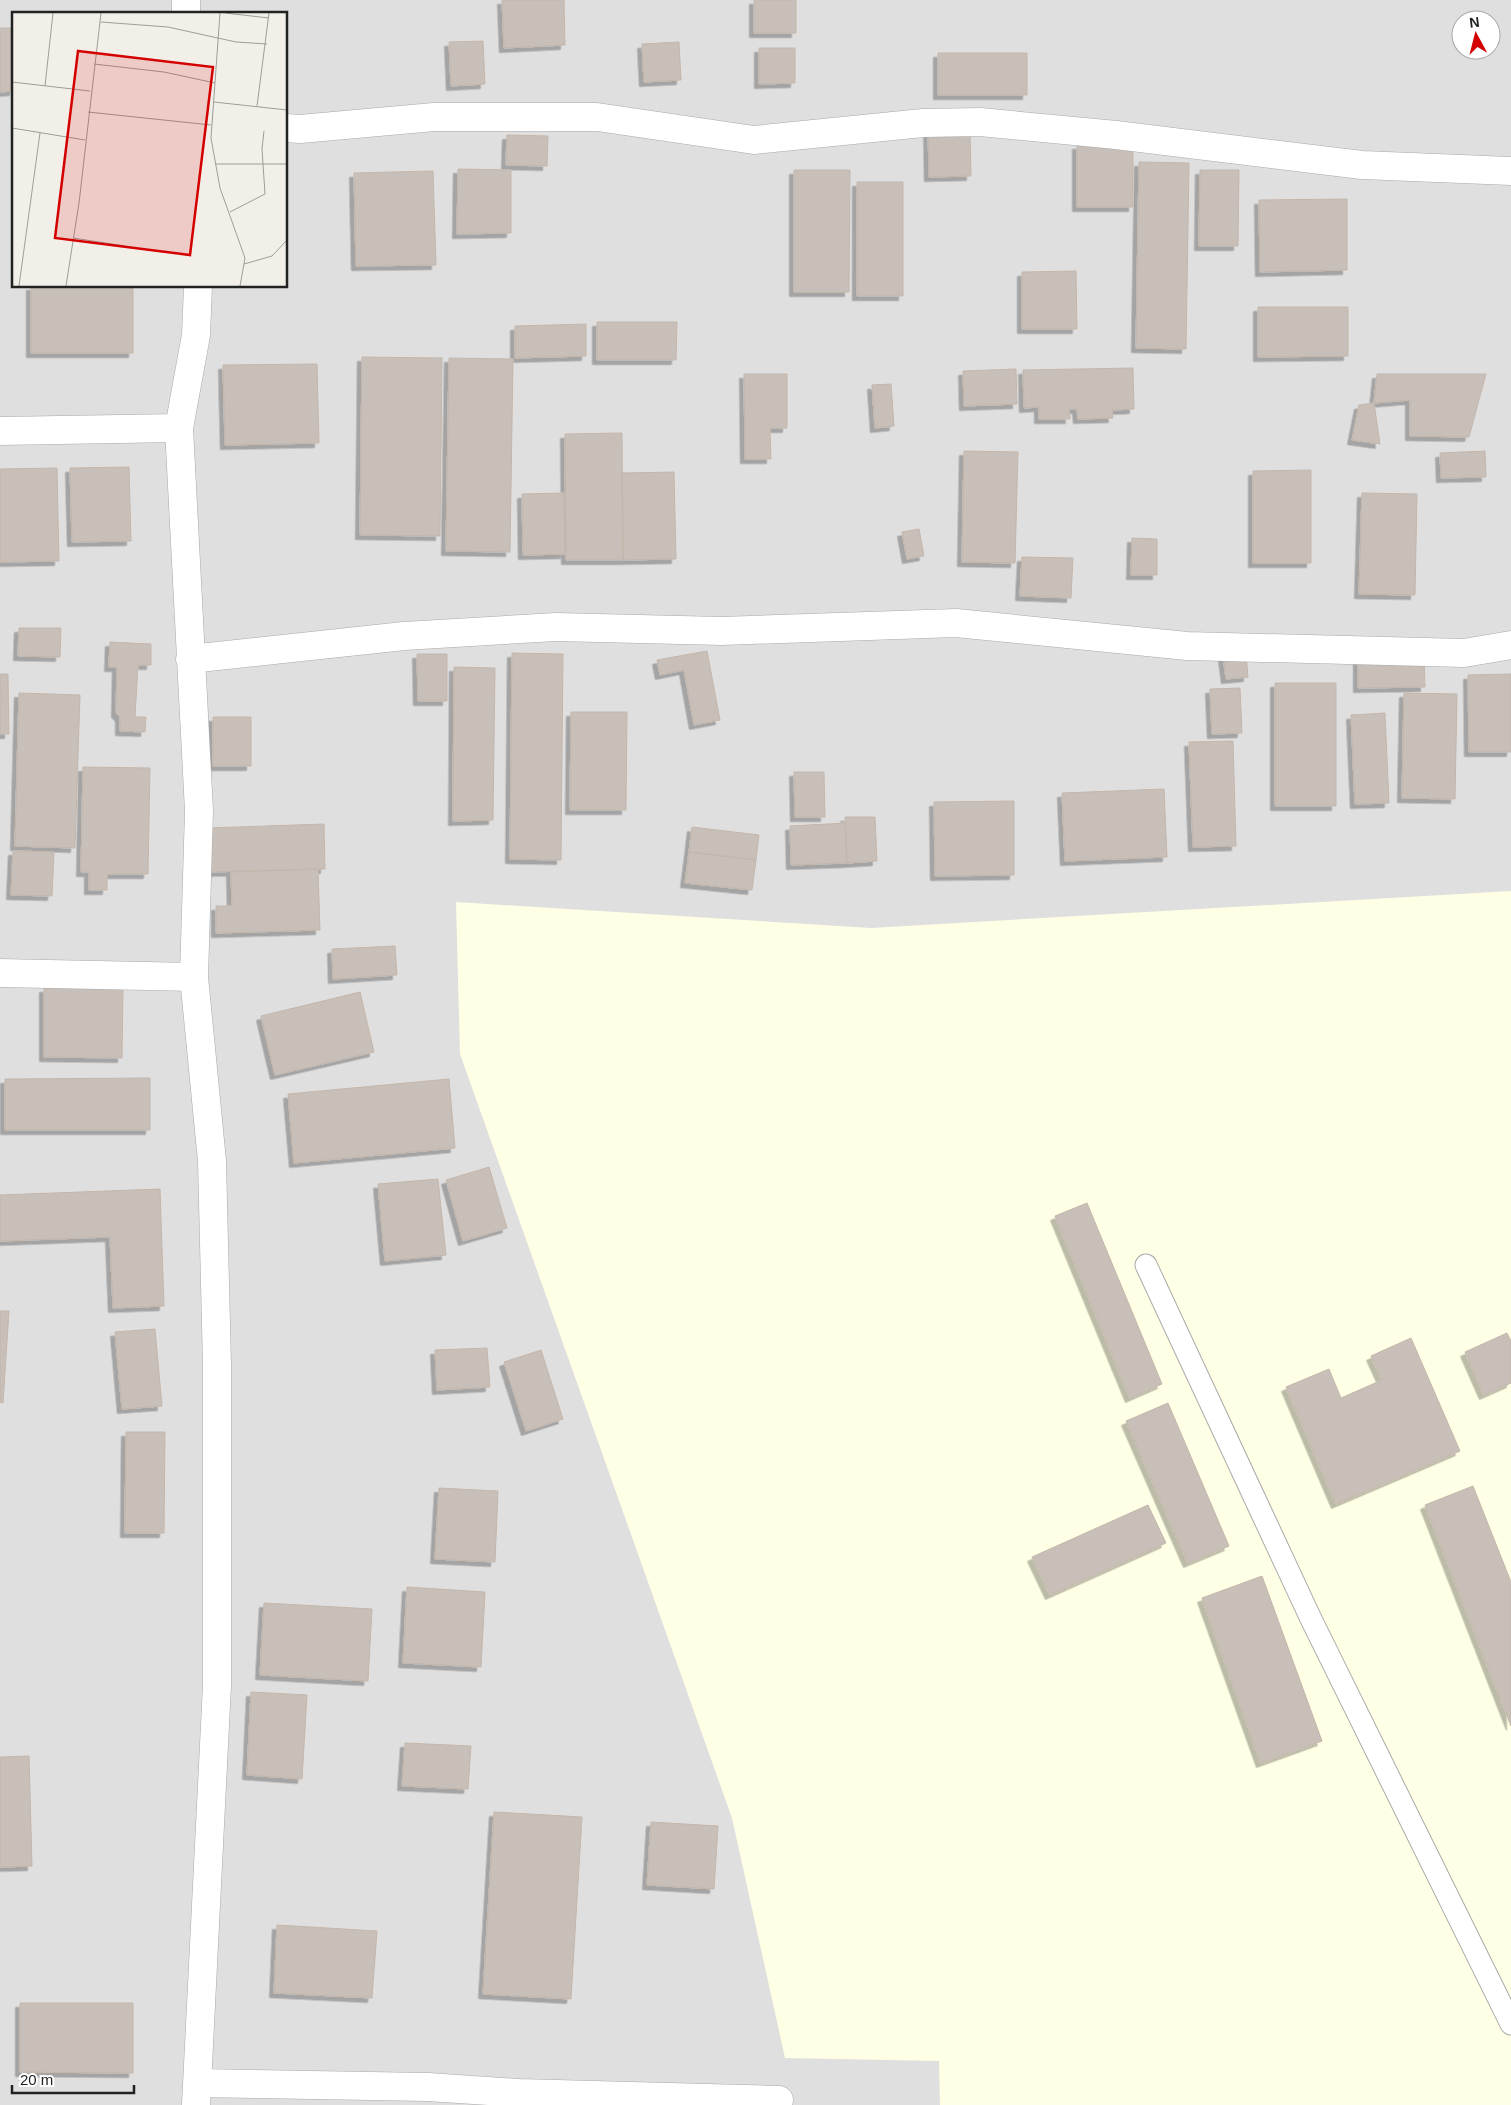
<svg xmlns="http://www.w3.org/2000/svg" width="1511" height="2105" viewBox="0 0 1511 2105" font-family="Arial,sans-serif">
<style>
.residential{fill:#e0dfdf;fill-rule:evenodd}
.education{fill:#ffffe5}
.building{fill:#c7bfb8;stroke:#c4b6ab;filter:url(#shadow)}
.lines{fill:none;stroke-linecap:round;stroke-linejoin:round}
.service-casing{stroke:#a9a9a9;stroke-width:23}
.minor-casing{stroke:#a9a9a9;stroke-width:29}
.service{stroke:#fff;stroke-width:21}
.minor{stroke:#fff;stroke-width:28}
.inset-road{fill:none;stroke:#9f9d99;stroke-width:1}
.view{fill:#d40000;fill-opacity:0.15;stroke:#d40000;stroke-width:2.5}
.inset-edge{fill:none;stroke:#222;stroke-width:2.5}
</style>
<defs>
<filter id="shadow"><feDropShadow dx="-4.5" dy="4.5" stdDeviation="0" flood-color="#0004"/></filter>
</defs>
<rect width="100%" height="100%" fill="#f2efe9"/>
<path class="residential" d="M0,0H1511V2105H0ZM14,14H286V286H14ZM1461,20H1491V50H1461Z"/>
<path class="education" d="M1511,891V2105H940L939,2061L785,2058L732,1818L460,1054L456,902L871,928Z"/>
<path class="building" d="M502,0H564L565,45L504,48Z
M754,0H796V33H754Z
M0,28H14V91L0,92Z
M483,41L485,84L451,86L449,42Z
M679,42L681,80L644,82L642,44Z
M759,48H795V83L759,84Z
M938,53H1027V95H938Z
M970,127L971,176L929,177L928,128Z
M507,135L548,136L547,166L506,165Z
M1077,145H1133V207H1077Z
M1139,162L1189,163L1186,349L1136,348Z
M458,169L511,170V233L457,234Z
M794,170H850L849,292H794Z
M1200,170H1239L1238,246H1199Z
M433,171L436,265L356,266L354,173Z
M857,182H903V296H857Z
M1347,199V270L1260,272L1259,200Z
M1076,271L1077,329H1022V272Z
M31,286H133V353H31Z
M1258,307H1348V356L1258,357Z
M597,322H677L676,360H597Z
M586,324V356L515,358V326Z
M362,357L442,358L440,536L360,535Z
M449,358L513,359L510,552L446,551Z
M317,364L319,443L225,445L223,365Z
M1133,368L1134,409L1112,410L1113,418L1078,419L1077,409H1069L1070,419H1039V407L1024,408L1023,370Z
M1016,369L1017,404L964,406L963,371Z
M744,374H787V428H770L771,459H745Z
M1377,374H1486L1469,437L1410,436V400L1374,403Z
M891,384L894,426L875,428L872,385Z
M1374,403L1380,444L1352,440L1359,405Z
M622,433L623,560H566L565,434Z
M964,451L1018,452L1015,563L962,562Z
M1485,451L1486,477L1441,478L1440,453Z
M129,467L131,541L72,542L70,468Z
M57,468L59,561L0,562V469Z
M1311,470V563H1253V471Z
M674,472L676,559L623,560L622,473Z
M564,493L565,554L523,555L522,494Z
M1362,493L1417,494L1415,595L1359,594Z
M919,529L924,556L907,559L902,532Z
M1132,538L1157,539V575H1131Z
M1022,557L1073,558L1071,598L1020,596Z
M19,628H61L60,657L18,656Z
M110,642L151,644V665H138L135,717H146L145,732L120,731V717L116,713L117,667H109Z
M707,651L720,720L694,725L684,670L660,675L657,660Z
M512,653L563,654L561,860L510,859Z
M1246,653L1248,677L1226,679L1223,656Z
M417,654H447V701H418Z
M1358,659H1424L1425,687L1358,688Z
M454,667L495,668L493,820L453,821Z
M0,674H8L9,734H0Z
M1511,674V752H1469L1468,675Z
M1275,683H1336V806H1275Z
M1240,688L1242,733L1212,734L1210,689Z
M19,693L80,695L75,848L15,846Z
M1404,693L1457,694L1455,799L1402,798Z
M571,712H627L626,810H570Z
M1385,713L1389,803L1355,804L1351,715Z
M213,717H251V766H213Z
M1233,741L1236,846L1193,847L1189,742Z
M83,767L150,768L148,874H107V890H89V872H81Z
M794,772H824L825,817H795Z
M1164,789L1167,857L1065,861L1062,793Z
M1014,801V875L935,876L934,802Z
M845,817H875L877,861L847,863Z
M845,823L847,863L791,865L790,826Z
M324,824L325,869L209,872L208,828Z
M692,827L759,835L756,860L689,852Z
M13,851L54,852L52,896L11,895Z
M689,852L756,860L752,890L685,883Z
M318,869L320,930L216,933V906H232L231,872Z
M395,946L397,975L333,979L332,949Z
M44,988H123L122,1058L44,1057Z
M360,992L374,1052L275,1075L261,1016Z
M150,1078V1130H5V1079Z
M449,1079L455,1148L294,1163L288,1094Z
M489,1167L507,1228L463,1241L446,1180Z
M438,1179L446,1255L385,1261L378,1184Z
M160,1189L164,1306L113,1308L110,1237L0,1241V1195Z
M1087,1203L1162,1384L1130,1398L1055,1216Z
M0,1311H9L3,1403L0,1402Z
M155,1329L162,1406L122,1409L115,1332Z
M1507,1333L1511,1341V1383L1484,1395L1465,1352Z
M1411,1338L1460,1451L1336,1504L1286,1387L1329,1369L1341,1398L1382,1380L1371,1356Z
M487,1348L490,1387L437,1390L435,1350Z
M541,1350L563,1419L526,1431L504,1362Z
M1168,1403L1229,1546L1188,1563L1126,1421Z
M126,1432H165L164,1533H125Z
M1473,1486L1511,1582V1726L1425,1505Z
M439,1488L498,1491L495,1562L435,1559Z
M1148,1505L1166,1543L1050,1595L1032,1557Z
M1262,1576L1322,1741L1261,1763L1202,1598Z
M407,1587L485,1592L481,1667L403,1663Z
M264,1603L372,1609L368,1681L260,1675Z
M251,1692L307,1695L302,1779L247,1775Z
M405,1743L471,1746L468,1789L402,1786Z
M29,1756L32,1866L0,1867V1757Z
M494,1812L582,1817L571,1999L483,1994Z
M651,1822L718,1826L714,1889L647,1885Z
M277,1925L377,1931L372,1998L274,1993Z
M20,2003H133V2073L20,2072Z"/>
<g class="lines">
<g class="service-casing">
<path id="service" d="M1146,1265L1311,1619L1511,2024"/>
</g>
<g class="minor-casing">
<path id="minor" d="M186,14V0
M286,128L300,129L434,117H597L754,140L923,123L980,122L1116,135L1362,165L1511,171
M0,431L179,428
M190,659L404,636L556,627L722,631L956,623L1187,646L1464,653L1511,645
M0,973L194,977
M197,2083L428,2087L519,2093L779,2100
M196,2105L217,1685V1365L212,1161L194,977L199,811L179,428L196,335L198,286"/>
</g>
<use href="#service" class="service"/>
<use href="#minor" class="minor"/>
</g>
<g transform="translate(12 12)">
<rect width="275" height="275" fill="#f2efe9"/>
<path class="inset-road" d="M208,1L199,126L208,176L233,246L228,274M213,1L257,6M89,10L156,15L224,30L255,32M82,52L152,60L203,71M0,70L78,79M33,74L41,1M202,90L275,98M245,94L257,1M76,100L199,113M0,116L73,128M203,152H275M218,200L253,182L250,137L252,119M61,226L113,234M232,252L260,244L275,228M7,274L28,121M54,274L67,191L89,1"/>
<path class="view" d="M66,39L201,55L178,243L43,226Z"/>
<rect width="275" height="275" class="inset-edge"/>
</g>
<g transform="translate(1476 35) rotate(353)"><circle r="24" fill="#ffffff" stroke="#a7a7a7"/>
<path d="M0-4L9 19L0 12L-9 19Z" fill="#d40000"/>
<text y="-8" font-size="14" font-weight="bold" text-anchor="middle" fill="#222222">N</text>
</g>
<path d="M12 2085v8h122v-8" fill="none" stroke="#222222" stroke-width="2.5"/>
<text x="20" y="2085" font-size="15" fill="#222222" stroke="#ffffff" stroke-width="4" paint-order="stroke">20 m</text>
</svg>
